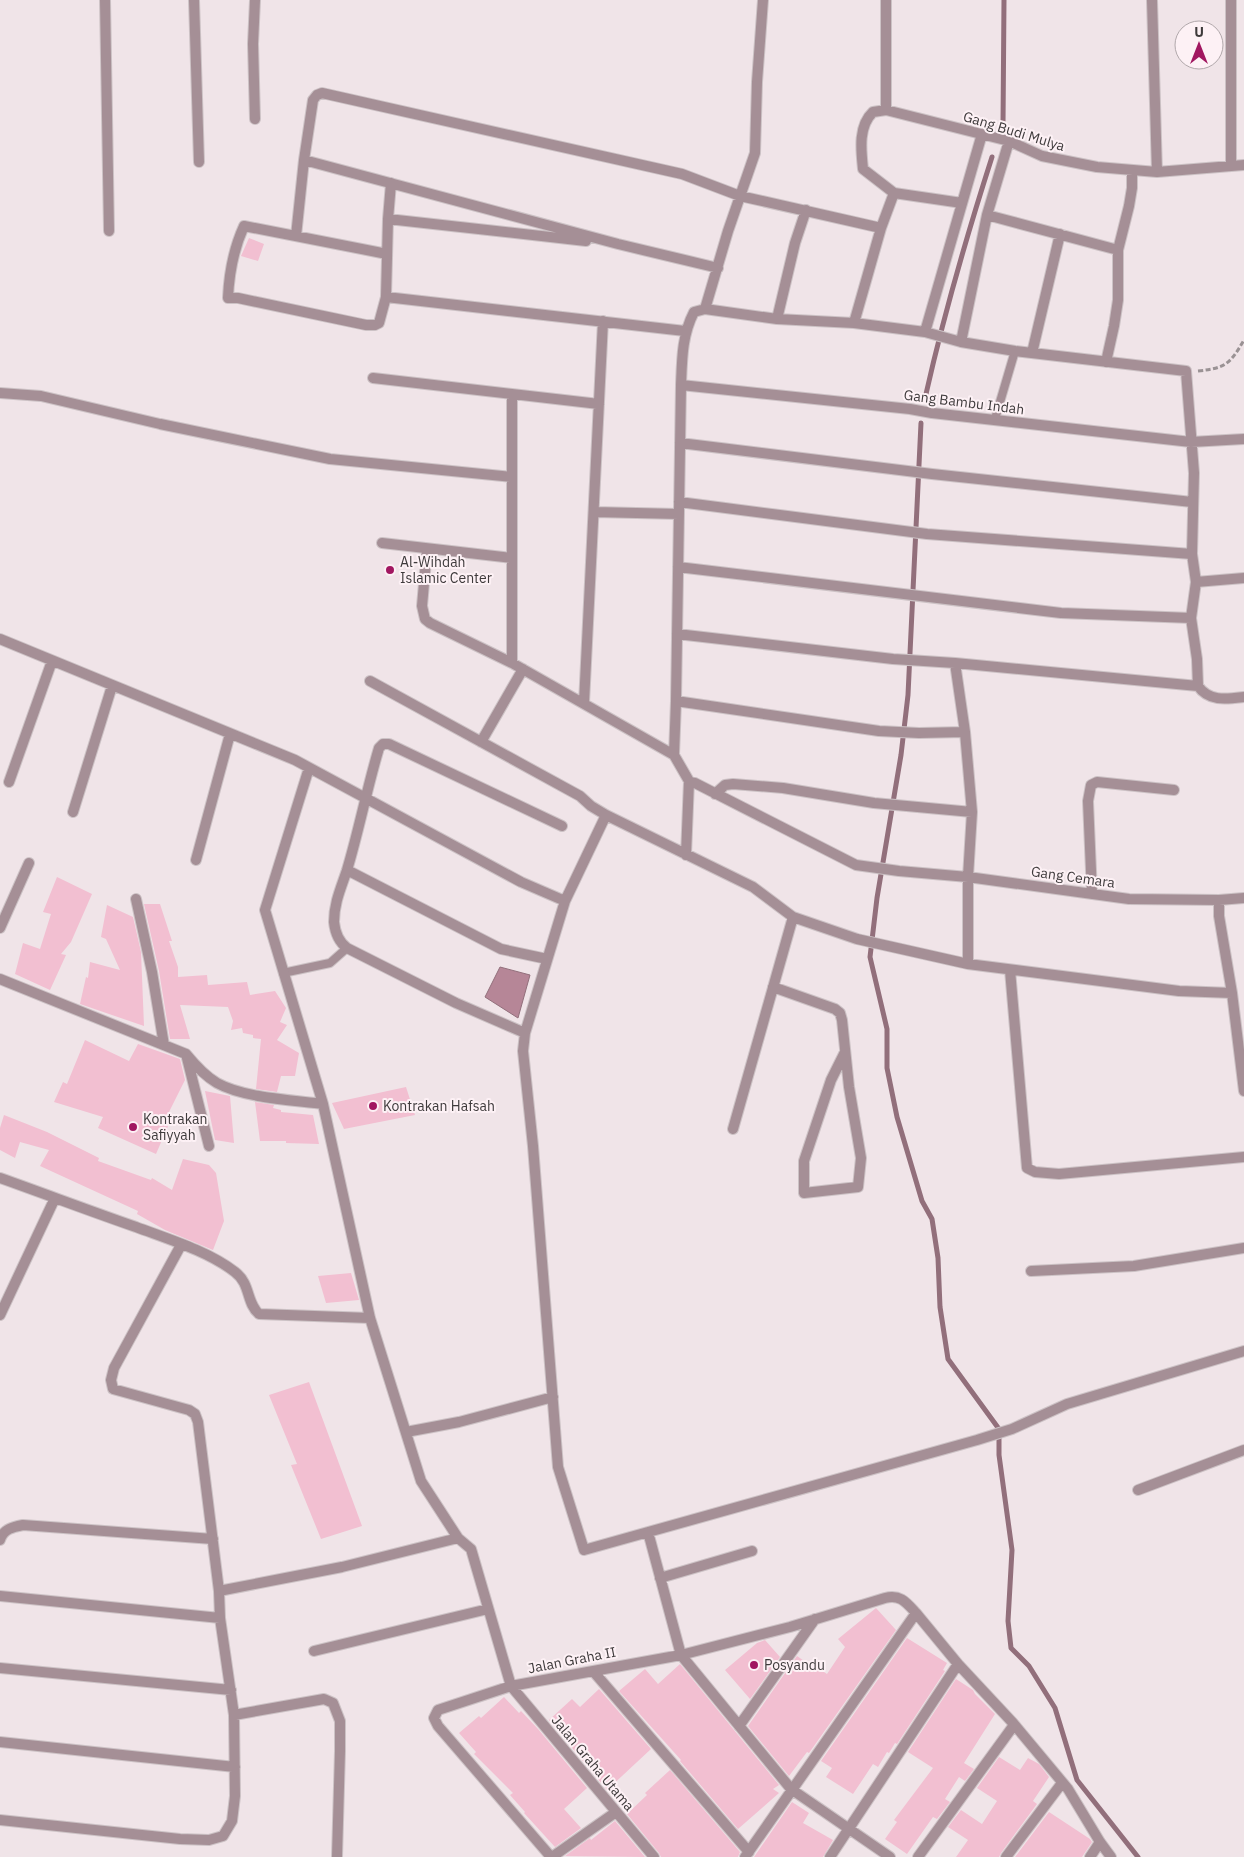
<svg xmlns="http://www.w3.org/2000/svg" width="1244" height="1857" viewBox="0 0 1244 1857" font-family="'IBM Plex Sans',sans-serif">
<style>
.water{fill:#b68697;stroke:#926f7b}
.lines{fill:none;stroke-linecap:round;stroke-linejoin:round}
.stream{stroke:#926f7b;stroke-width:5}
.building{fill:#f2bfd1}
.service-casing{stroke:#ccc2c5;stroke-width:10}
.minor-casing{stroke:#ccc2c5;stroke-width:12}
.path{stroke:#9a9294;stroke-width:3;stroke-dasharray:5 2.5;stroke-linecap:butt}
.service{stroke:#a58f96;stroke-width:8}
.minor{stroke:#a58f96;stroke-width:10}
.poi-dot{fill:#a11660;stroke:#fdf1f5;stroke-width:2}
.labels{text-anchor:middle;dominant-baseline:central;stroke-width:4;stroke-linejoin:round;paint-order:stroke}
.street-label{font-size:14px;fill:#3e3a3b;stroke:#fdf1f5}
.poi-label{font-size:14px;fill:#3e3a3b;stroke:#fdf1f5;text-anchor:start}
</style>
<rect width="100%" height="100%" fill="#f0e4e8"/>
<path class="water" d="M500,967L530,975L518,1018L485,997Z"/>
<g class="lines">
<path class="stream" d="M1003,125L1004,0
M926,394C944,314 967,235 992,157
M921,423L908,695L901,755L877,898L870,957L887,1029V1068L897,1117L922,1201L932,1219L938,1258L940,1307L948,1359L999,1429V1455L1012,1550L1008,1621L1011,1648L1029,1666L1055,1708L1077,1780L1138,1857"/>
</g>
<path class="building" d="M249,238L264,244L258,261L241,256Z
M57,877L92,894L71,942L61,954L66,955L50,990L15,974L23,943L40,949L51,914L43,912Z
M144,904H160L172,941H169L178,967V977L207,975L208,985L247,982L250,995L275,991L286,1008L280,1022L287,1025L277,1040L299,1053L295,1076H281L277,1092L256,1089L261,1039L253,1038V1035L243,1033L242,1028L231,1030L233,1021L228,1007L180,1005L190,1039H170L159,971Z
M107,905L133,917L141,952L144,1026L80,1004L86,977L88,978L90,962L120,970L106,939L101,937Z
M85,1040L129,1061L138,1044L180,1059L185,1080L163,1124L168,1126L156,1154L98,1128L103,1117L54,1102L63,1082L67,1084Z
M406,1087L415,1115L344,1129L332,1103Z
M205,1091L230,1096L234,1143L215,1140Z
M255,1102L274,1105L273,1108L281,1110V1112L313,1115L319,1144L286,1143V1141H260Z
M4,1115L47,1132L99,1158L98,1161L151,1180L152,1178L172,1190L183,1159L209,1165L216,1173L224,1221L213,1250L165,1230L137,1214L138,1211L40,1166L49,1150L20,1142L15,1158L0,1150V1128Z
M351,1273L359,1300L326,1303L318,1276Z
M309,1382L362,1526L321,1539L291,1465L297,1464L269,1395Z
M876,1608L896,1630L809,1753L807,1752L789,1776L748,1726L797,1656L820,1672L821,1670L827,1674L845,1647L838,1639Z
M907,1638L947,1663L943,1670L945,1671L897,1744L895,1743L889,1753L887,1752L878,1767L873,1764L853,1794L826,1777L832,1768L821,1761Z
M765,1640L780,1657L750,1699L725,1670L757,1643Z
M680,1664L779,1785L773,1789L779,1793L738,1829L680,1761L681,1760L619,1691L645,1669L658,1684Z
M956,1679L973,1690L975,1694L995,1714L964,1763L974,1769L965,1781L959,1777L945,1799L950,1802L937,1819L933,1817L907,1854L885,1839L897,1822L894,1820L933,1768L908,1752Z
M599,1689L651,1749L607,1790L549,1720L572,1699L580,1707Z
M504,1697L519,1713L521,1711L538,1729L587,1788L564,1809L581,1828L555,1847L524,1813L525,1812L510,1795L513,1793L474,1754L476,1752L459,1733L479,1716L481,1718Z
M999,1757L1020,1770L1028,1758L1039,1764L1049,1777L1033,1801L1037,1804L1001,1853L999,1857H956L968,1840L948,1827L961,1810L982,1824L997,1801L977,1788Z
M670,1770L740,1852L738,1857H661L659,1853L627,1814L647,1795L645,1793Z
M792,1802L809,1813L803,1823L833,1840L823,1857H754Z
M1049,1812L1090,1839L1092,1842L1082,1857H1015Z
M615,1821L645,1857L565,1856L590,1838L591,1840Z"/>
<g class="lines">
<g class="service-casing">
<path id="service" d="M995,419L1015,351
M283,973L330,963L347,948"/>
</g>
<g class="minor-casing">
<path id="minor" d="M105,0L109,231
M194,0L199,162
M255,0L253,44L255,119
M886,0V110
M1152,0L1157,172
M304,160L618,244L718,268
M1231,165V0
M894,193L863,169C861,150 858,126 873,112L886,110L1009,141L1042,156L1097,167L1157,172L1244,165
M987,215L1118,250
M388,219L586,241
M296,236L304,160L313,100L317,95L322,93L682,174L740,196L881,228
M387,254L244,226C234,248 229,274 228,298H238L366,325H375L379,323L386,297L388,219L391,183
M386,297L685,331
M705,309L728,231L755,153L757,82L763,0
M777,319L795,243L806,210
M854,323L881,228L894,193L962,203
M925,332L982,134
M961,342L987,215L1009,141
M1032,353L1060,234
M1106,362L1114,326L1118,300V250L1129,206L1132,188V170
M373,378L599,404
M681,385L910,409L932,413L1191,442L1244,439
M0,393L41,396L160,424L330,459L512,477
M512,394V663
M680,443L932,474L1192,502
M679,502L927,534L1192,554
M594,512L679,514
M382,543L512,558
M427,549L422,606L425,619L430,623L512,663L674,755L689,781L686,855
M678,567L1061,613L1191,618
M1196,582L1244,578
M677,634L893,659L955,663L1198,686L1197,659L1191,618L1196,582L1192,554L1194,473L1186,371L1015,351L961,342L925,332L854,323L777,319L705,309L694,312C682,335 682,359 681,385L676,701L879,731L919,733L965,732
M0,639L295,760L521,882L565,901
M955,663L965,732L972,812L968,877V964
M370,681L580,796L591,806L606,815L753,887L793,917L857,939L968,964L1179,991L1232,993
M1198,686C1209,702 1227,699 1244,697
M584,703L603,321
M481,742L523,669
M674,755L676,701
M309,768L265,910L323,1104L370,1318L421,1481L458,1538L471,1549L511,1686L654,1857
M9,782L52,661
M689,782L695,783L856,865L899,871L968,877L1129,899L1219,900L1244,898
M715,794L725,785L733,784L783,788L874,803L972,812
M73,812L112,686
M606,815L565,901L525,1033L523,1051L533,1146L558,1467L584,1550L977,1440L1012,1429L1067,1404L1244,1351
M196,860L230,734
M347,870L501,949L547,959
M1092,894L1088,801L1091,785L1097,782L1174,790
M136,899L152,972L164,1045
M1219,900V916L1232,993L1244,1091
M0,928L29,863
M1010,970L1027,1168L1035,1172L1059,1174L1244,1157
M0,979L186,1054C195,1065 205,1076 217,1083C244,1098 292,1100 323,1104
M773,987L835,1009L840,1013L842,1020L849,1087L861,1158L858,1187L804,1193V1161L831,1080L845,1052
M525,1033L456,1003L347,948C339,942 335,932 334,922C334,903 341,888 347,870C359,830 367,788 379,748L383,744H389L562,826
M187,1058L209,1146
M733,1129L793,917
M0,1178C45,1194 90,1211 136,1227C168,1239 208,1251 235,1272C251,1284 246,1303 259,1314L370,1318
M1031,1271L1134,1266L1244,1248
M0,1315L55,1198
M406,1432L459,1422L553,1397
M1138,1490L1244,1450
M648,1532L681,1655L791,1789L890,1857
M0,1540C3,1529 13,1527 23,1525L213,1539
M660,1578L752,1551
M219,1591L342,1567L458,1538
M0,1596L220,1618
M916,1613L958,1664L1013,1723L1068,1789L1100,1842L1111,1857
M314,1651L488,1609
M0,1668L231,1690
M593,1671L749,1852
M234,1715L324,1699L333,1703L340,1721V1751L337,1857
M739,1726L815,1619
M0,1742L235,1767
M0,1820L180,1839L209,1840L223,1836L232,1821L235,1796L234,1715L220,1618L219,1591L198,1422L195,1414L189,1410L113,1389L111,1380L114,1368L181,1245
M551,1857L438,1726L434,1718L438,1710L511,1686L681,1655L790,1627L885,1598C900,1594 906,1602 916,1613L745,1857
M552,1857L616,1812
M830,1857L958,1664
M918,1857L1014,1725
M1006,1857L1062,1783
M1090,1857L1100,1842"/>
</g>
<path class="path" d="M1198,371C1226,368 1230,364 1244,340"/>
<use href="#service" class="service"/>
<use href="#minor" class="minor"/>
</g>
<g class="poi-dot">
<circle cx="390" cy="570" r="5"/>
<circle cx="373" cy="1106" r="5"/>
<circle cx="133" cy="1127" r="5"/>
<circle cx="754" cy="1665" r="5"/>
</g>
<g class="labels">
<g class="street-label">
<text transform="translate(1014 131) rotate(17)">Gang Budi Mulya</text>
<text transform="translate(964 402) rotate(7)">Gang Bambu Indah</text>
<text transform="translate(1073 877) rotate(8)">Gang Cemara</text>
<text transform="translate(572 1660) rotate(-11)">Jalan Graha II</text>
<text transform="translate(593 1763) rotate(50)">Jalan Graha Utama</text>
</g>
<g class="poi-label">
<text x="400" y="562">Al-Wihdah<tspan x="400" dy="16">Islamic Center</tspan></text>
<text x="383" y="1106">Kontrakan Hafsah</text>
<text x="143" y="1119">Kontrakan<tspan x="143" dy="16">Safiyyah</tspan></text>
<text x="764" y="1665">Posyandu</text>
</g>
</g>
<g transform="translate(1199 45)"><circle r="24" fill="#fdf1f5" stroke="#b1a8ab"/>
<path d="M0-4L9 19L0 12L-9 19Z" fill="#a11660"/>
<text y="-8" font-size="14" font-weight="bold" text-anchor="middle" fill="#3e3a3b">U</text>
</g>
</svg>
